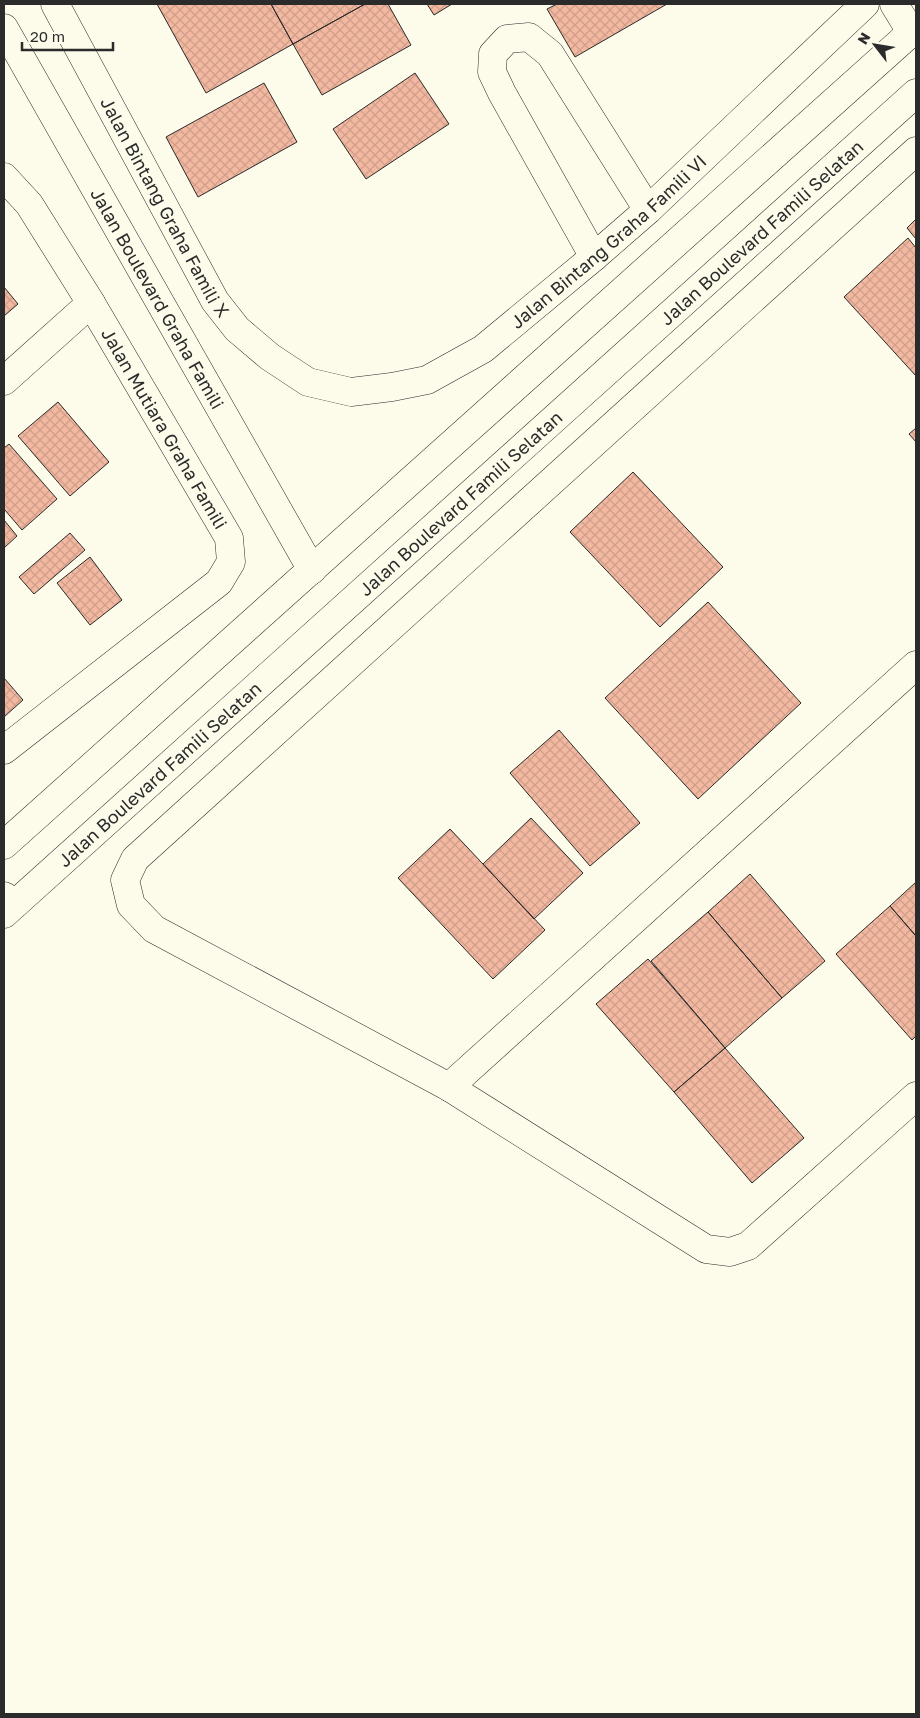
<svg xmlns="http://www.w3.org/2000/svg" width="920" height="1718" viewBox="0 0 920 1718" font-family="'Golos Text',sans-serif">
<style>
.building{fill:url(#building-cross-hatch);stroke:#2b2b2b}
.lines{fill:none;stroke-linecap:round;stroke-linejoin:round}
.minor-casing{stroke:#2b2b2b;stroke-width:29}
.tertiary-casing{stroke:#2b2b2b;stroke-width:29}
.minor{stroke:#fdfbea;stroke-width:28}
.tertiary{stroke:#fdfbea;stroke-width:28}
.labels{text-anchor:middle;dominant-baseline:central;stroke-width:4;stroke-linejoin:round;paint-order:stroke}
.street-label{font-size:18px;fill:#2b2b2b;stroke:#fdfbea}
</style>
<defs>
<pattern id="building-cross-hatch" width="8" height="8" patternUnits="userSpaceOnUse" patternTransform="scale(1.25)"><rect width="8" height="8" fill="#f2b8a0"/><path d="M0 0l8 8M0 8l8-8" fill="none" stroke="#d09e8a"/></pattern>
</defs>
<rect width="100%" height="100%" fill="#fdfbea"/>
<path class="building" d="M157,4H271L293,44L206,93Z
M271,4H365L293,44Z
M365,4H388L411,45L322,95L293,44Z
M427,4H452L434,15Z
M557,4H667L575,57L547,9Z
M415,73L449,124L366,179L333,129Z
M264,83L297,142L198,197L166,137Z
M916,219V239L907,228Z
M908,238L916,248V376L844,297Z
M4,287L18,304L4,316Z
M58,402L109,462L70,496L18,436Z
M916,428V442L909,434Z
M9,444L57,499L22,530L4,509V448Z
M633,472L723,567L660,627L570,532Z
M4,520L17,536L4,548Z
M70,533L85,550L34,594L19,577Z
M90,557L122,600L90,625L57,583Z
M708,602L801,703L698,799L605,698Z
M4,678L23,700L4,717Z
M559,730L640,823L590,866L510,773Z
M531,818L583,873L534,919L483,864Z
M450,829L545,930L493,979L398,878Z
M750,874L825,961L782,998L708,912Z
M916,882V936L890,906Z
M890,906L916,936V1036L912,1040L836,954Z
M708,912L782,998L725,1048L651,961Z
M648,959L725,1048L674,1092L596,1004Z
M725,1048L804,1138L752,1183L674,1092Z"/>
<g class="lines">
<g class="minor-casing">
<g id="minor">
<path id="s1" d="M55,4L215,301L237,329L270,357L308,382L351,392L392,387L427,380L483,349L594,257L648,210L865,4"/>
<path d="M894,4L911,32"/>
<path id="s2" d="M4,28L312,570"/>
<path d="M916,151L135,859L125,880L131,905L154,929L449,1087L706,1249L730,1252L748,1246L916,1096"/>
<path id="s3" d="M4,177L29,204L91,303L229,538L231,562L219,582L4,750"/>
<path d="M594,257L502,93L492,72L493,54L507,39L529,37L550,54L648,210"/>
<path d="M4,381L91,303"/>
<path d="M4,845L916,28"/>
<path id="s4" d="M4,914L916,93"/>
<path d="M449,1087L916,665"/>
</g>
</g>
<g class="tertiary-casing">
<path id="tertiary" d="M4,896L16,903"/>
</g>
<use href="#minor" class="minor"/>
<use href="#tertiary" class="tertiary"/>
</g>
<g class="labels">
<g class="street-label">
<text stroke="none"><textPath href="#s1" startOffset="231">Jalan Bintang Graha Famili X</textPath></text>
<text stroke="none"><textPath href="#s4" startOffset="1019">Jalan Boulevard Famili Selatan</textPath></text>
<text stroke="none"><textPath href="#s1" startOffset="812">Jalan Bintang Graha Famili VI</textPath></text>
<text stroke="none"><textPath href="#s2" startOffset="311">Jalan Boulevard Graha Famili</textPath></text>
<text stroke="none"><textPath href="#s3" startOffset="299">Jalan Mutiara Graha Famili</textPath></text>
<text stroke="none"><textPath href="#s4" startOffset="614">Jalan Boulevard Famili Selatan</textPath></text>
<text stroke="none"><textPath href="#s4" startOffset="209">Jalan Boulevard Famili Selatan</textPath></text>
</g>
</g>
<rect width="920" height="1718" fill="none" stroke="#2b2b2b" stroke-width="10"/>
<g transform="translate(875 45) rotate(301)" stroke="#fdfbea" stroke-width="4" paint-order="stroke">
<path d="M0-4L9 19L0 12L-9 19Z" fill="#2b2b2b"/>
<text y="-8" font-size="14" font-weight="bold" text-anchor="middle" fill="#2b2b2b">N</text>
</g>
<path d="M22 42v8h91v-8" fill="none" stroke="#2b2b2b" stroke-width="2.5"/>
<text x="30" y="42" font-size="15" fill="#2b2b2b" stroke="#fdfbea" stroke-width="4" paint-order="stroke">20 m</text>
</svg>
